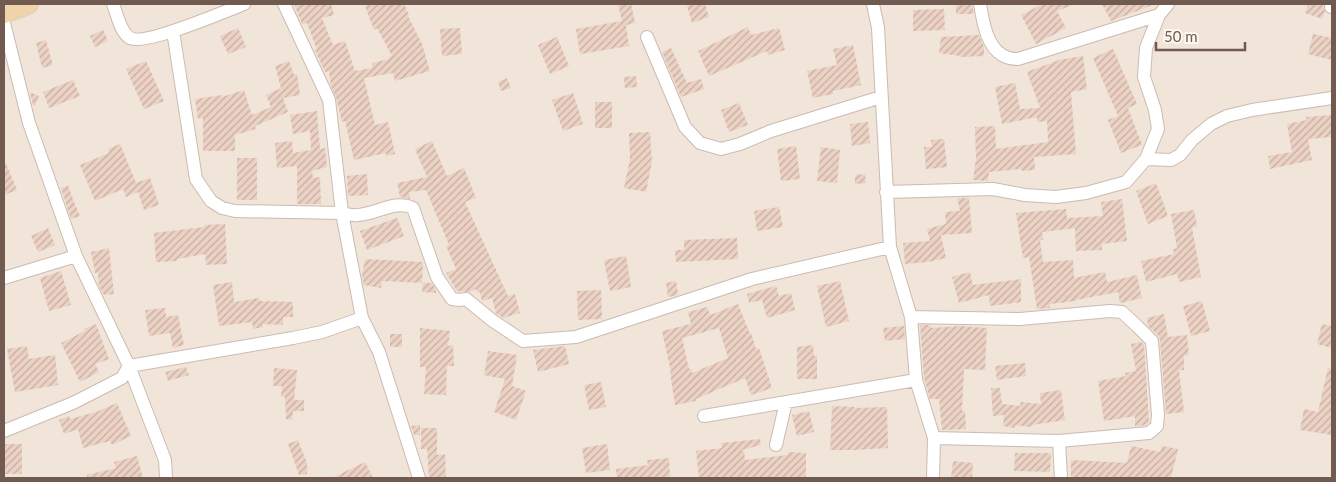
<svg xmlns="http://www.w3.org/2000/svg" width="1336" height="482" viewBox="0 0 1336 482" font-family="Lato,sans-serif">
  <defs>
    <pattern id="building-hatch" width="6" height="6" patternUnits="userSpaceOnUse" patternTransform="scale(1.25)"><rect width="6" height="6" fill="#ecd2c4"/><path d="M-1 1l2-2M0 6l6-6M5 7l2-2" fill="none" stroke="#c4ada2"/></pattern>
  </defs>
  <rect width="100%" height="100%" fill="#faf3e9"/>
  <path fill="#f1e4d9" d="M4,4H1332V478H4Z"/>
  <path fill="url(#building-hatch)" fill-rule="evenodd" d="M294,4H331L334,15L322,18L333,45L345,41L355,71L372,68V63L389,59L388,57L392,56L377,28L374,30L365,6L372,4H404L409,15L408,16L422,44L430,71L395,81L393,73L364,78L375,125L388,122L395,154L386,156V153L354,160L345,121L342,122L336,97L331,86L329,71L325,72L315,50H317L307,23L302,24Z
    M618,4H631L635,23L626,25L629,46L580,54L576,29L622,21Z
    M694,4H705L709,17L692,23L687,6Z
    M956,4H972L974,14H956Z
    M1043,4H1075L1057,11L1066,28L1036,44L1021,15Z
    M1102,4H1155L1111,21Z
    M1308,4H1323L1325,12L1322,19L1305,13Z
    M944,9L945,30L913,31V10Z
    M748,27L751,35L779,28L785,50L768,55L767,51L709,76L698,51Z
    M238,28L246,47L228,54L220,36Z
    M460,28L462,54L442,56L440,29Z
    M103,30L108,41L95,47L90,36Z
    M1313,34L1332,38V60L1308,54Z
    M979,35L984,47V56L960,57V56L939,53L941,37Z
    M557,37L569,66L550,74L538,45Z
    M46,40L53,65L42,68L36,43Z
    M853,45L861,85L833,91V94L813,98L807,71L837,65L833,49Z
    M671,48L687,83L701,79L704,89L681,97L662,52Z
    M1113,49L1137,104L1128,108L1142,145L1121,153L1108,120L1118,116L1093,58Z
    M1083,56L1087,89L1071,92L1076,154L1034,157L1035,170L1022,171V169L989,172L988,181L973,180L976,159L975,127L995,126L996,149L1048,142L1047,121L1037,122V117L1002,124L995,87L1015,83L1020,109L1040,108L1027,72L1059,60Z
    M146,61L164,101L144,109L126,69Z
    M289,61L294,75L297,74L300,95L283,98L288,112L255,126L256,129L235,135V151H203V118L198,119L195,99L222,95V97L244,90L252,115L271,107L266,95L281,88L275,66Z
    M636,76L637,87L625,88L624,77Z
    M507,78L511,88L501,91L498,82Z
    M73,80L80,96L49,108L43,92Z
    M30,92L39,96L35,106L33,105Z
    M573,93L583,124L563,131L552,100Z
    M595,102H612V128H595Z
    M739,103L748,125L729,132L721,110Z
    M317,111L320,149L325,148L327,167L312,171L313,178L320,177L321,204H297V166L277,168L275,143L292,141L293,153L311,150L310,131L293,134L290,115Z
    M1332,115V137L1308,139L1312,160L1270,169L1268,156L1292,152L1287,124L1307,120L1306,117Z
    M868,122L870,143L852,146L850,124Z
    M650,132L652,161L646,192L624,188L630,159L629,133Z
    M944,139L947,167L926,169L924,147H932L931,140Z
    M432,141L447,176L464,168L476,198L465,202L508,296L515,294L520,313L503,318L496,313L492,298L482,301L480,292L478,293L476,289L470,292L457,291L446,273L456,269L446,246L449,245L426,190L409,192L410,199L400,197L397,183L427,177L415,149Z
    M120,144L136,183L150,178L159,205L144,210L138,192L126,197L123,189L95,201L80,165L109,153L108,149Z
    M796,146L800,179L781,181L777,149Z
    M821,147L840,150L837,183L817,181Z
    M237,158H257V200H237Z
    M4,159L17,190L4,195Z
    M367,174L368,195L348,196L347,176Z
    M865,174L866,183L855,184V175Z
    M1156,183L1168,216L1148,224L1136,191Z
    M68,185L74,202L80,216L71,219L61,188Z
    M957,198H969L972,233L941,235L946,258L928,262L905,264L903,243L930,241L927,229L946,224L945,212L960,211Z
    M1122,199L1127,241L1102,244V250L1076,251L1075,228L1042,232L1043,240H1040L1043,262L1073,260L1074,278L1105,272L1107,282L1137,275L1142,298L1120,303L1118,292L1076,300V301L1050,304V308L1037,309L1029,257L1023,258L1016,213L1066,209L1067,218L1103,216L1101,202Z
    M779,207L783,227L757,231L754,211Z
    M1194,210L1197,226L1192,228L1201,277L1179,282L1177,274L1146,282L1141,261L1174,254L1173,249L1177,248L1171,214Z
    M397,218L404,236L367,250L360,231Z
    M225,224L227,264L206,265L205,254L177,259V261L156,262L154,233L204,227V225Z
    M48,228L55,245L38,252L31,236Z
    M737,238L738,259L676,262L675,250H684V240Z
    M109,248L114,294L104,295L99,286L98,273H95L91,252Z
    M626,256L631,287L610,291L604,260Z
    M365,259L423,262L422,283L382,281L381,288L364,285L362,275Z
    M61,271L71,305L49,311L40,278Z
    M970,272L973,285L1021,279V302L990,306L989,295L959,303L952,277Z
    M676,281L678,295L668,297L666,283Z
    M840,281L849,321L826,327L817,286Z
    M232,282L234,302L259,298L260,301L293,302V317H283V325L263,324V327L253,329L252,322L219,326L213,285Z
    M423,283H432L436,290V293L422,292Z
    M776,286L779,296L791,293L795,310L767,318L762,300L749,303L747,294Z
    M601,290L602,319L578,320L577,291Z
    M1202,301L1210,331L1191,336L1183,306Z
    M738,304L750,334L751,333L756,349L759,348L772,388L751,395L745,378L696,399V401L675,405L670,372H671L662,331L691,324L688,312L707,307L710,315ZM719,328L728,358L692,373L691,369H689L682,338Z
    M165,308L166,317L178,315L184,345L173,348L170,333L149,336L145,310Z
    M1164,314L1168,337L1187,335L1189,355L1184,356V370H1179L1184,412L1166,414L1160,340L1158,335L1148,326L1147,318Z
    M96,324L109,359L95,364L99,372L80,382L61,343L85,331L84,329Z
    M1322,324L1332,326V348L1317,344Z
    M920,325H930L931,328L961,326L987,328L985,370L964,369L962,411H965L966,429L942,430L939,399H930L924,378Z
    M904,326L905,339L885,341L883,328Z
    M420,328L450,331L448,346L453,345L454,366H447L446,395L424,394L426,367H420Z
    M390,334H402V347H390Z
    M1141,342L1144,345L1149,422L1146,425L1135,426V416L1104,421L1098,381L1126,376L1125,373L1136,371L1131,344Z
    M813,345L814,356H817V379H797V347Z
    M27,346L29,359L55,355L58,385L15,392L7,349Z
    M565,346L569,364L538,372L533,350Z
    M488,351L517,355L512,386L526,391L516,420L494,412L505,379L484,375Z
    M1025,363L1026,376L997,380L995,366Z
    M186,367L189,375L168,381L165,372Z
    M274,368L297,370L294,400H304V411H293L292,420L286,419L285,397H281L282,386H273Z
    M1328,368L1332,369V435L1300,430L1304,409L1318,412Z
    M601,382L606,407L589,410L584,385Z
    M991,388H1000L1002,404L1020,406L1021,402L1041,404L1040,393L1061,390L1065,420L1032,425L1031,427L1015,425V428L1003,426L1004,415L993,416Z
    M117,403L131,436L112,445L110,441L83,448L78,429L64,434L59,420L69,416L70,419L96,412Z
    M832,406L855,407V408L887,407L888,448L854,450H830Z
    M809,411L814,432L797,436L792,415Z
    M420,425V435H414L411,426Z
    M421,428H437V455L445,454L446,478H429L427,449H421Z
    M760,439L761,445L742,450V451H744L745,460L788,455V452L806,453V477L699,478L696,451L722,448L721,443Z
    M298,440L307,463V474L299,475L288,444Z
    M4,444H22V474H4Z
    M607,444L610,470L586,473L582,448Z
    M1131,446L1160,452L1162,446L1178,449L1171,478H1071V460L1127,463Z
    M1015,453H1051L1050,472L1014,471Z
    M137,456L143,478H87V475L116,468L114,462Z
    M669,458L670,478H617L616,469L648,465L647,460Z
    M953,461L973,463L972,478H951Z
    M365,462L373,478H332Z"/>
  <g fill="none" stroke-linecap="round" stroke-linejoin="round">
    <defs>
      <path id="street" d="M113,4C117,14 120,32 130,38C144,46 226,11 244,4
        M284,4L329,100L342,213L362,318L379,352L419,478
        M873,4L878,28L890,247L911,317L916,380L934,438L933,478
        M980,4C983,21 986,45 1002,55C1007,58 1013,59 1018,59L1159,15
        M1331,7H1332
        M4,23L29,123L76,256L129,366L165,460L166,478
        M173,31L196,179L211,201L222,208L235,211L342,213C347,214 353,216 358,215C377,214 395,199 413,208L437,277L452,299L459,300L466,299L493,321L523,341L576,337L752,279L890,247
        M647,37L685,127L700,143L721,149L740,144L771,131L881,97
        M1146,159L1171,160L1180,155L1192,140L1211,124L1227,116L1252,110L1332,98
        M886,192L993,189L1025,195L1056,197L1086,193L1126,182L1146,159L1158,129L1155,110L1144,77L1146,48L1159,15L1168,4
        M4,278L76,256
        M911,317L1020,319L1110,311L1122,312L1137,326L1152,341L1158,415L1157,426L1149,433L1059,441L934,438
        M704,416L916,380
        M4,431L73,403L122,378L129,366L293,338L322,332L362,318
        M1059,441L1061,478
        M776,445L786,402"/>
      <path id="primary" d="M4,13L28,4"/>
    </defs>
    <use href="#street" stroke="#cbbbb0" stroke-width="14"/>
    <use href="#primary" stroke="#d7d1ce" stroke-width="22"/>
    <use href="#street" stroke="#fff" stroke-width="12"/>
    <use href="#primary" stroke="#f0d3aa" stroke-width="20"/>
  </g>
  <rect width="1336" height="482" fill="none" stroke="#715a50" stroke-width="10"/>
  <path d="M1156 42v8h89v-8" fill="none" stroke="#715a50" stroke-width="2.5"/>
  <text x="1164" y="42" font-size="15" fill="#715a50" stroke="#fdf7ef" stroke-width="4" paint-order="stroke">50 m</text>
</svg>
